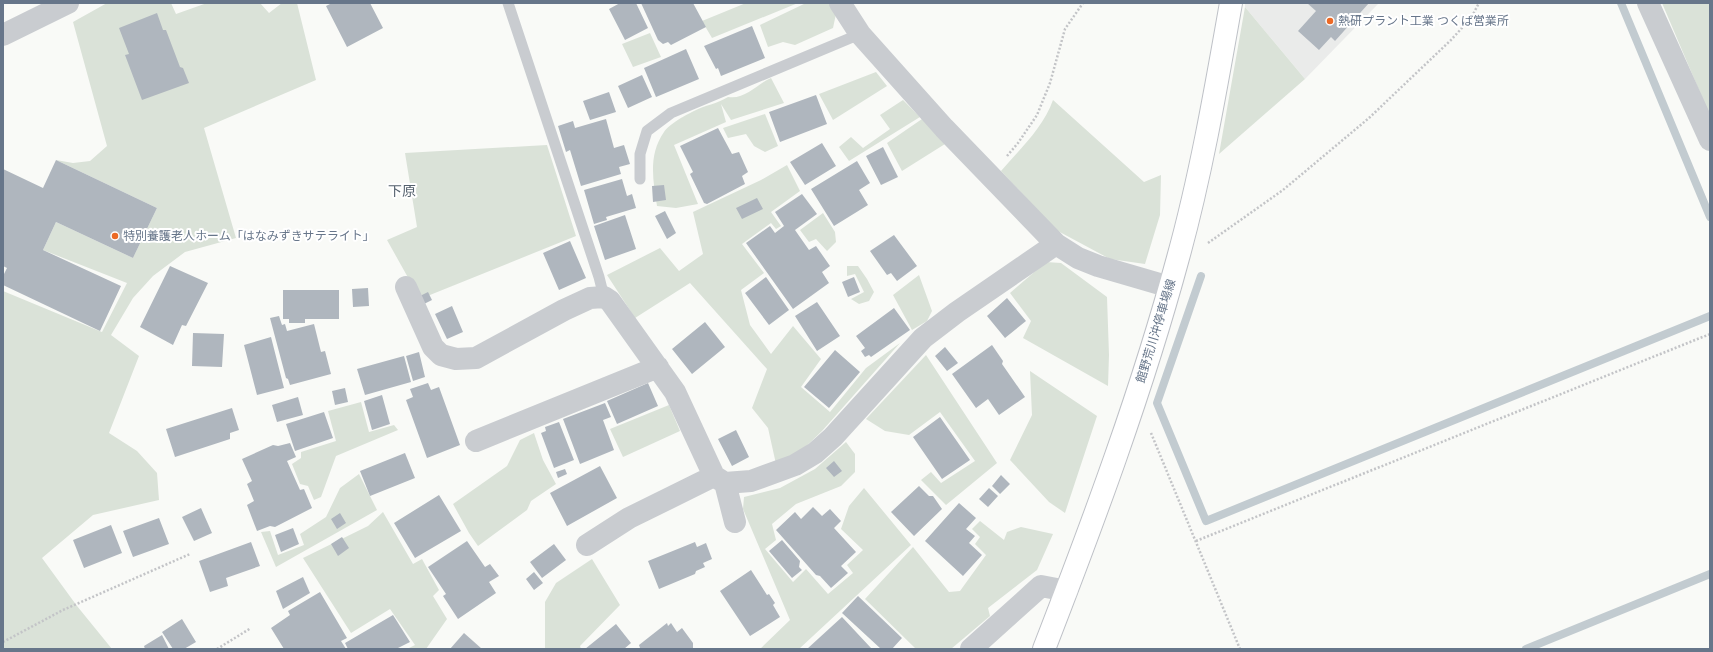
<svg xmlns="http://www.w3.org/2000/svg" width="1713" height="652" viewBox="0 0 1713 652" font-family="'Nunito Sans','Noto Sans JP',sans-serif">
  <rect width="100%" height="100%" fill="#f9faf7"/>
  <path fill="#eaebea" d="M1245,3H1379L1305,79L1245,7Z"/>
  <path fill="#dae2d8" d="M107,3H171L176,14L207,3H260L269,13L282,3H297L316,80L204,128L236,238L185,252L153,276L133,298L111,335L139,356L109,433L137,451L157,473L159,500L93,515L42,558L77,606L112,649H3V291L102,332L127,283L43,250L56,222L133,258L157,208L56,160L73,163L90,161L107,146L73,22Z
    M746,3H798L712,38L702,21Z
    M806,3H829L836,14L833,28L795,45L783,42L768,47L760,25Z
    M1662,3H1710V116Z
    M1245,7L1305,79L1219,154Z
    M650,33L661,57L633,67L622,44Z
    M876,72L887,86L833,120L819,94Z
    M771,78L784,103L731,120L721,104L726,122L674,145L698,204L676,208L657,206C653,180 648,155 664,132C669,124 686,115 694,111C705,105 717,104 728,97C745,100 757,84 771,78Z
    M903,100L920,117L849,161L839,147L851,137L863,148L890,129L880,115Z
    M1053,100L1144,182L1161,175L1160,215L1145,264L1110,259L1056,230L1001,171C1020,149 1043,128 1053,100Z
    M765,114L778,146L765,152L754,146L746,134L728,138L723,128Z
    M922,119L945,144L902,171L887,143Z
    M547,145L576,236L420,299L387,240L417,227L405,153Z
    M787,165L800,191L771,212L781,226L776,229L771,223L742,244L764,273L741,290L750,325L771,354L793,326L821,359L801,387L830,412L866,368L900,343L822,431L794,458L776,464L768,428L752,408L767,369L690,283L635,318L607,275L660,248L679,271L703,254L693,212L761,180Z
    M823,213L835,232L836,242L827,251L816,239L809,242L800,230Z
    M1046,262L1061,263L1107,297L1109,355L1108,386L1023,338L1031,321L1010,293Z
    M847,266H858L867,279L874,292L869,301L859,304L851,299L864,292L855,274L847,276Z
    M919,275L932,311L927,321L912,330L893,295Z
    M926,355L997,463L946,505L921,480L931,472L941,483L975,461L940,412L909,435L885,431L866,419Z
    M1030,371L1097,416L1065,513L1049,502L1010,460L1032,415Z
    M361,402L369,432L394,425L398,430L336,456L321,497L314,500L308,486L300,484L292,464L301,458V452L336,441L328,411Z
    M669,405L680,431L623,457L610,429Z
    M534,433L543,460L556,484L531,501L527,510L478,546L469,533L453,504L507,466L520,440Z
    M846,442L855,454V472L841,486L796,504L772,524L776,540L765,549L793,582L806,569L828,594L853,573L847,565L863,550L841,529L849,506L864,488L911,545L799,649H760L790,620L743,509L744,497L780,488L815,469Z
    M359,474L377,510L276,567L261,532L270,531L278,555L304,545L300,534L326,517L340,488Z
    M383,512L413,564L422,559L439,590L433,596L447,619L426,649H407L415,645L390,609L351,633L303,558L368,526Z
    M980,521L1004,540L1007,532L1021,527L1053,534L1037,570L988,608L990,616L951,649H916L865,599L913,547L949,592L960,591L986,555L975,544L980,537L972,529Z
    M592,559L620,605L580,646L581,649H545V602L556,583Z"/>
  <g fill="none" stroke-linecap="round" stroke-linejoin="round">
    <path stroke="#c2cbd0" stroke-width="8" d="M1621,3L1710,217
      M1201,276L1157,403L1206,521L1710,316
      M1526,649L1710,574"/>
  </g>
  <path fill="#afb6be" d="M332,3H370L383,28L347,47L326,6Z
    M620,3H636L648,28L625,40L609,9Z
    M641,3H693L706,27L671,45L668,42L663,44L658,40Z
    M1307,3H1369L1335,41L1331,37L1319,50L1298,31L1316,11Z
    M157,13L163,30H166L180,67L183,68L189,83L142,100L125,55L129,54L119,28Z
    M752,26L765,58L721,76L718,68L716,69L704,46Z
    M686,49L699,79L656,97L644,68Z
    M642,75L652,97L628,108L618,86Z
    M609,92L616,112L590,120L583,101Z
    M816,95L827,124L780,142L769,112Z
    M606,119L614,148L624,145L630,164L619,167L621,174L581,186L570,150L566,152L558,126L573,121L575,128Z
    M718,128L732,154L739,152L748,172L742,176L745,184L707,204L704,203L690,174L693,172L680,146Z
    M822,143L836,166L805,185L790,162Z
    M883,147L898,177L881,185L866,156Z
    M56,160L157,208L133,258L56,222L43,250L121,286L100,331L3,285V276L7,268L3,266V169L43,188Z
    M857,161L870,183L859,190L868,205L834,226L811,189Z
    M622,179L627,196L632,194L636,208L606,217L607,220L594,224L584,190Z
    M664,185L666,200L653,202L652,186Z
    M802,194L817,214L795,230L809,250L816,246L830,266L822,272L829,283L793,309L746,243L770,226L775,233L784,226L775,212Z
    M757,198L763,209L742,219L736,208Z
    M665,211L676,233L667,239L655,216Z
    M625,215L636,249L605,260L594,226Z
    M894,235L917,266L897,281L891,273L887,275L870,251Z
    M570,241L586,278L559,290L543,253Z
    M170,266L208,283L186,326L182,325L173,345L140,327Z
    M766,277L789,310L769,325L745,293Z
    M854,277L860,292L848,297L842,282Z
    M368,288L369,306L353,307L352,289Z
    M283,290H339V319H305V323H289V319H283Z
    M428,292L432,300L424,304L420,296Z
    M1007,298L1026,321L1005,338L987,316Z
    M817,302L840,336L817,351L795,316Z
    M452,306L463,332L447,339L435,314Z
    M894,308L910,330L871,357L869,355L865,357L861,351L865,348L856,336Z
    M279,316L282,325L285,324L287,331L314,324L321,352L325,351L331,374L290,385L288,379L286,378L270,318Z
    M705,322L725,347L692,374L672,349Z
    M193,333L224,334L222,367L192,366Z
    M271,337L284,388L257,395L244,345Z
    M992,345L1003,361L1002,364L1025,397L999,415L988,399L976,408L952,374Z
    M945,347L958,363L947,371L935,356Z
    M835,350L860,372L829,408L804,387Z
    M419,352L425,377L413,381L406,356Z
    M404,356L411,382L365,395L357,369Z
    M428,383L431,390L439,387L460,445L427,458L406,400L413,397L410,389Z
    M648,383L658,406L617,424L607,401Z
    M345,388L348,402L335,405L332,391Z
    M382,395L390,424L372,430L364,401Z
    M298,397L303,415L277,422L272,405Z
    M605,403L611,417L603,420L614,450L580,464L563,419Z
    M232,408L239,430L230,433V439L175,457L166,429Z
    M324,412L333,438L295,451L286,424Z
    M940,417L970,460L942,479L913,437Z
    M559,422L574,460L554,468L541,433L546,431L545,427Z
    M736,430L749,457L732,466L718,439Z
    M290,443L296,457L287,461L300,490L304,489L312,508L275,527L270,526L257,531L247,505L254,501L247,484L252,481L242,459L273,445L278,446Z
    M405,453L415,478L370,496L360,471Z
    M834,461L842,471L834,477L826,468Z
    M600,466L617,498L567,526L550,493Z
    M565,469L567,474L558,478L556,472Z
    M1001,475L1010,484L1000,494L992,486Z
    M919,486L929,496H933L942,509L914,536L891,512Z
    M989,488L998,496L988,507L979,499Z
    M439,495L461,531L415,558L394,523Z
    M959,503L976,518L966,529L975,536L969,543L982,555L963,576L925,541Z
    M813,507L822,516L830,509L841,521L834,528L856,552L841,566L848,573L831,588L820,576L816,575L776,530L795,512L801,519Z
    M201,508L212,533L194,541L182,517Z
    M340,513L346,523L337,529L331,519Z
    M159,518L169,544L133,557L123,531Z
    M111,525L122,553L84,568L73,540Z
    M293,528L299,544L281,552L275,535Z
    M342,537L349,548L338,556L331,544Z
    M782,540L800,561L799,567L802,570L792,578L769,551Z
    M467,541L485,567L490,564L499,576L489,582L496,593L458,619L443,596L446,594L428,567Z
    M251,542L260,566L226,578L228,586L210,592L199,561Z
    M695,542L697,547L706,543L712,559L703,563L705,567L696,571L695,574L659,589L648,561Z
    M554,544L566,560L542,578L530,562Z
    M751,570L767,595L769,594L775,603L773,605L780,617L750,636L720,591Z
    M534,572L543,583L534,590L526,579Z
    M303,577L310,593L283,609L276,591Z
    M320,592L347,638L341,641L346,649H284L271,628L290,615L288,611Z
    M858,596L902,638L892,649H881L842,613Z
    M393,615L410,642L396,649H348L345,643Z
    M842,617L871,648L870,649H807Z
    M182,619L196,642L184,649H173L162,632Z
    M667,623L668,626L671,623L677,632L682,628L693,643V649H638L640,648L639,645Z
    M616,624L631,643L624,649H585Z
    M464,633L482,649H450Z
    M162,635L169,649H145L144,646Z"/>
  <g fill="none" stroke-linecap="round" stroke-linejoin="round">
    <defs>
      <path id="secondary" d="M1044,649C1094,520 1142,391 1178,258C1201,175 1216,88 1231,3"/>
    </defs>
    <use href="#secondary" stroke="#bec1c7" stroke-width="24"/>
    <path stroke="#c3c4c7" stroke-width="2.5" stroke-dasharray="2 2" stroke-linecap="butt" d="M1007,156L1018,143L1037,115L1050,83L1065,29L1083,3
      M1208,243L1283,190L1369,118L1451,40L1471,18L1479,3
      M1151,433L1240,649
      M1196,541L1710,334
      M3,642L63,610L190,554
      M217,649L251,628"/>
    <path stroke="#c9ccd0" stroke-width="11" d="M508,3L599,277L604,297
      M640,179V154L647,131L671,113L860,34"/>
    <path stroke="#c9ccd0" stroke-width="22" d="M840,3L860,34L944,128L1056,244L1078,258L1098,266L1170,287
      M1648,3L1710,140
      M3,35L68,3
      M406,287L433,347L441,355L456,359L476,358L564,310L590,298L604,297L610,301L675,392L714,476L725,483L751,481L795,465L815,453L833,437L923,338L957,312L1056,244
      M476,441L658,367
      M725,483L735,522
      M587,545L629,518L714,476
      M971,649L1041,586L1067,591"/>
    <use href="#secondary" stroke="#fff" stroke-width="22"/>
  </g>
  <g fill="#ec6925" stroke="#fff" stroke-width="1.5">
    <circle cx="1330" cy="21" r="4"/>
    <circle cx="115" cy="236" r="4"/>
  </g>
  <g text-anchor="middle" stroke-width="4" stroke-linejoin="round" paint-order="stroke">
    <g font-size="12" fill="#67768a" stroke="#fff" text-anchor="start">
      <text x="1338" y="25">熱研プラント工業 つくば営業所</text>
      <text x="123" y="240">特別養護老人ホーム「はなみずきサテライト」</text>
    </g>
    <g font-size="12" fill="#67768a" stroke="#fff">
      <text transform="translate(1156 331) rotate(-73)" y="4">館野荒川沖停車場線</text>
    </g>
    <g font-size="14" fill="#55616e" stroke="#fff">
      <text x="402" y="196">下原</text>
    </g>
  </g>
  <rect width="1713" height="652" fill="none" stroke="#67768a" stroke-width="8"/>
</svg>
